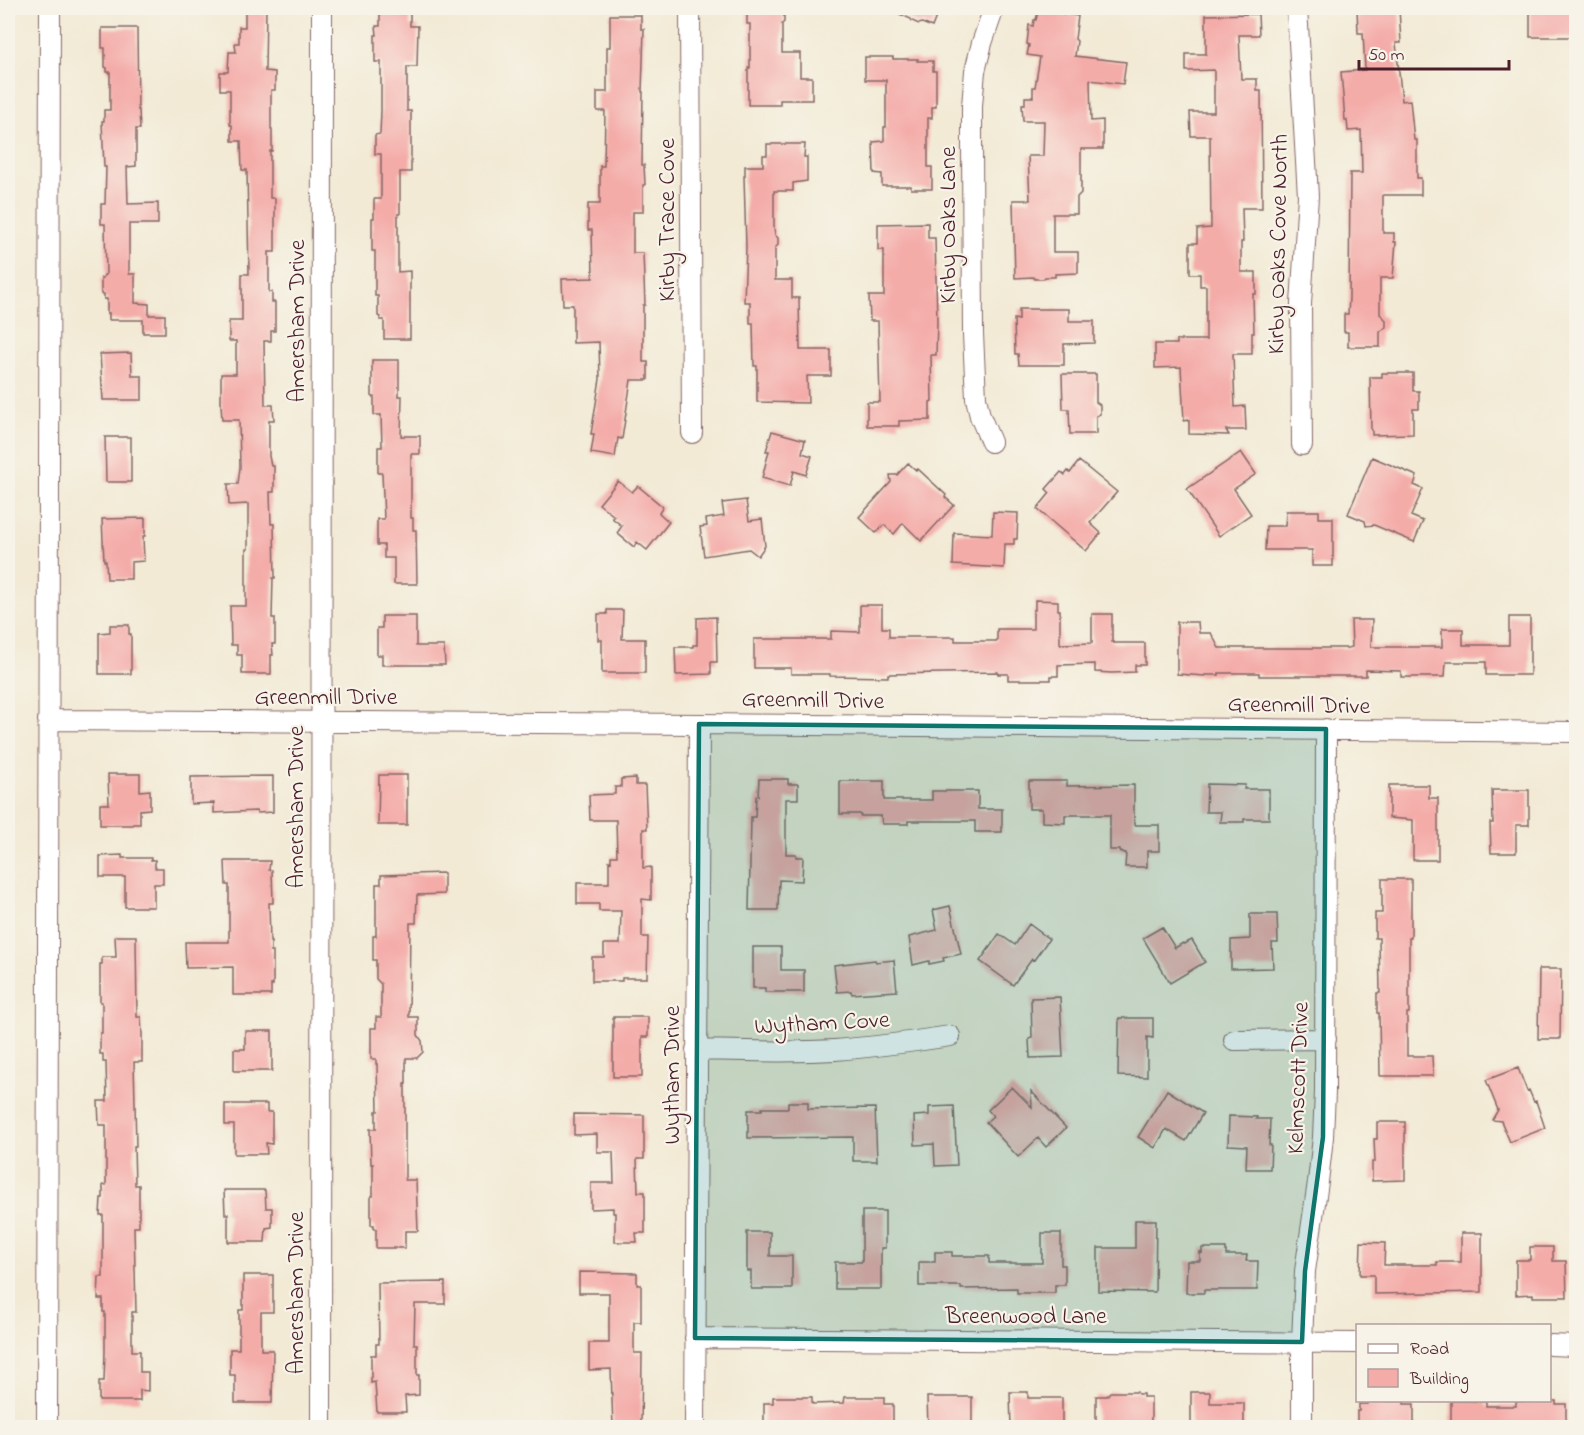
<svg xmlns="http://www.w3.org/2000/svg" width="1584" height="1435" viewBox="0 0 1584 1435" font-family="'Indie Flower',sans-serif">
  <rect width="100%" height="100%" fill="#f7f3e8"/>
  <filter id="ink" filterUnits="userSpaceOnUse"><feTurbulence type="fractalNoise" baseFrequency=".0167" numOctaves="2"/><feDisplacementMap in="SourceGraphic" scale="12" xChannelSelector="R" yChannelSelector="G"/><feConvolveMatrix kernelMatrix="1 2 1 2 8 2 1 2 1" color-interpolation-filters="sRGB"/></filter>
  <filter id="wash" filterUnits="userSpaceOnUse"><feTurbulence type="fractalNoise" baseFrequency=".008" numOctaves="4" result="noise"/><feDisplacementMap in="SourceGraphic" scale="24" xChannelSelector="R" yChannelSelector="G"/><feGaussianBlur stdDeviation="1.35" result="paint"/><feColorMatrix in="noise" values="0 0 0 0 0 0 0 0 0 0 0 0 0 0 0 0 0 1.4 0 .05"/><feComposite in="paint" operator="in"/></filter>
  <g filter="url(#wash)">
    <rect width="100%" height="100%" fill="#f2ead5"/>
    <g id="blocks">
      <path fill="#f4aca9" d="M245,8H266L265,71L275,72V90H271V129H272V151H270V198H275V252H269V292H272V302H275V331H271V341H264L265,405H273L274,420H269V456L271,466H274V492H270L271,524H274L275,578H273L272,618H275V644H272L273,655H271V674H242V655H237V645H231L230,606H246V549H248V504L229,505L228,484H238L240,467L239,420H222L221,404V374H236V341H229V321H242V274H249L247,170H242L241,141H232V125H230V90H220V72H228L229,52H236L235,43H239V27H245Z
        M380,8H410V26H418L417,67H407V111H411V172H400V214H398V272L410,271V339H384V320H380V317L378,316V296H375V251H372V218H374V199H381V154H375V135L380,134L381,111V62H375V35H377L376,26H380Z
        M747,8H777L784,14V22L782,24V53H800V77H812V100H780V105H748V68H750V24H747Z
        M886,8H958L936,17L932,27L922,23L919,24L912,21L911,19Z
        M1039,8L1060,9V13L1078,16L1075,39L1077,41L1075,56L1126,62L1123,84L1090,80L1091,121L1103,120V149H1081V193L1077,197V214H1053V252H1078V273L1055,274V277H1045L1043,279H1035L1033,277L1015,278L1013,200H1030L1028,156H1043L1044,121H1023L1022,104H1025V97H1033V87H1035L1040,57L1027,55L1029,45L1027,44L1029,25L1033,26L1034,20H1036Z
        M1357,8H1399L1401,43H1396L1402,101L1410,100L1414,140H1417V178H1421V195H1383V233H1394V242H1396L1393,278H1380V314L1386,320V327L1380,332V347H1348V332H1344V314H1348L1349,298L1350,173H1362L1361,130L1348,131L1347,120H1345L1341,72L1365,70L1363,33H1358Z
        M1530,8H1576V37H1530Z
        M1258,14L1259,35H1239L1241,79H1257V91H1261L1262,208H1242L1243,242H1241V272H1256V294H1253L1254,333H1252V354H1233L1235,407L1245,406L1246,430H1226L1229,435L1189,434V420L1184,421L1181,367L1155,368V344H1177V340H1206V286H1200V274H1190V243H1197V229L1211,228L1210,136H1191L1190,112H1214V70L1186,71V54H1206V15Z
        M610,15H641V29H644L642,92H643L642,165H644L645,185H643V212H633V253H643L645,305H643V362H648V380H631L622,439L618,438L615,457L591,453L594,434H591L600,379L599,342L573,343V305H563L562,279L593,278L592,230H588V204H600V166H604L605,111H597V92H607V47H610Z
        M102,28H137L138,110H139L140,129H136V166L127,167L128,204L158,203V224H129V274H135V303L149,304V315H165V333H143V320H109V313L107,314V299H104V294H101V278H103L104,275H106L105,224H101V204H105L106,167H104L102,121H104V110H110V72H107V68L105,67V48H102Z
        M865,57H893V59H918L917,61H933V71H936V107H932V118H928V167H932V189H911V186H882V174L874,173L873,142L884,141V127H886V80H865Z
        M767,144H805L804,157H807V181L793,183V191H774V227L775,235L778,238V245L775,248V280H792V298H799L800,350H831V376H807L808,403L757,402V366H754L753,323H750V302H744L746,247L744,176H745V166H763V155H767Z
        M928,223V238H935L937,321L936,355H931L932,401L930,402V420L899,421V426H867V402H880L878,321H870L869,296H884V250H878V224Z
        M1019,309H1069V321H1094V343L1064,344V365H1019L1018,354H1015L1014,319L1019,320Z
        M131,353L132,376H142V400H103L100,354Z
        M372,360H399V396H402L401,436H420V454H411V518H413V530H416L417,584H394V558H384V545H377V519H384L382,473H378V447H382L381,415H374V397H372Z
        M1382,373H1413V391H1419V409H1413V434L1372,435V430H1371L1370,377H1382Z
        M1062,374H1096V402L1100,405V414L1096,416V434H1070L1069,409H1063Z
        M772,431L805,440L802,453L812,456L806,475L794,471L790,486L762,478L769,451H766Z
        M105,437H131V482H106Z
        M1241,452L1256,474L1234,489L1251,514L1219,536L1187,489Z
        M1372,457L1417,476L1414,485L1423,489L1411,516L1423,521L1414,542L1374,525L1366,526L1365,521L1348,514Z
        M1079,461L1117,492L1090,523L1101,533L1086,551L1037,509L1050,493L1046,489L1061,472L1065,475L1068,471L1070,473Z
        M908,463L917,471L918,469L946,495L945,497L946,498L954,505L921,541L903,523L894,534L884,525L876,533L859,517L891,482L890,475H897Z
        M618,481L632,492L638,486L663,507L659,513L669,522L647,550L637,542L634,547L617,533L622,526L612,518L614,516L599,504Z
        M746,500L749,521L762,519L765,546L758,556L749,549L704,556L700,527L707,526L706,519L724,516L722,503Z
        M1286,511H1319V518H1333V566H1312V550H1265L1266,526H1285Z
        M993,512L1018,513L1017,539H1014V544H1005L1004,568L953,565L954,533L992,535Z
        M145,518V536H143L144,561L131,562V579H107L106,561H104L102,519Z
        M1035,600L1058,601V610H1060V644L1092,643V614H1112V642H1114V643H1145V665H1135V672L1112,673L1095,672V664L1058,665V676H1051V680H1008V674H998V672L888,674V677L830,676V674H791V668H754V639H831V631L860,632V605H882V628H889V637H955V641H997V629H1033V610H1035Z
        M607,610H623L622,639H645V673H602V640H598V614H607Z
        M382,616H416V646H444L445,665H382V655H377V628H382Z
        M716,617L717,662H711V674L676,675L675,647H693V645H697V618Z
        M1509,617H1530V675H1486V662H1446L1445,677H1401V671L1366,670V676H1259V673H1219V675H1205V676L1177,674V622H1198L1199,633H1211L1219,648H1348L1352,647L1351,620H1372L1371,647H1442V629H1463V645H1509Z
        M110,625H129V634H131V674H99V633L110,632Z
        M108,774H140V791L150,790V809L140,810V824H133V825H100V804H109Z
        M379,775H407V825H378Z
        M273,776V812L257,813L256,811L214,813V803L191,804V777Z
        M636,778V785H645L647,829H643V868L651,867V900L642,899V937H648L647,978H622V981H592V957H604V944H620L621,911H599V904H577V883H609V861L611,862V856H617L616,820H590L589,795L615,794V787H621V779Z
        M759,779H788V784H798V799H786V854H796V857H803L802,881L779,880L778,910H749L751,817H755L756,796H758Z
        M840,781H884V800H932V791H978V809H1002V832H975V821H908V824H882L881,816H860V814H840Z
        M1029,781H1067V786L1134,785V825H1159V851H1147V867H1125L1126,853L1120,852V850H1110V815H1065V823L1042,822V809H1029Z
        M1207,784L1245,785L1244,789H1269V819H1244V822H1220L1221,812H1206Z
        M1389,785H1429V798H1438V860H1413V820L1389,818Z
        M1492,790H1529V825H1516V853H1491L1490,823H1493Z
        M122,855V858H151V860H155V868H163V884H154V907H125V877H100V856Z
        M225,861H270L269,870H272L273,903H269L270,942H271V952H273V985H271V995H233V967L186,968L185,942H229V885H226Z
        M444,873V894L417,895L416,923H410L409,1017H418V1035L422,1041L423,1052L417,1058H406V1084H405V1180H416L418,1231H405V1248H376V1229H374V1225H371V1196H373V1164H371L370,1129H376V1111H378L377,1064H376V1059H371V1028H376V1017H381V984L376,979V960H373V936H376V884H381V875Z
        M1382,879H1411V938H1409V1013H1407V1056H1432L1433,1076H1380L1379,1013H1377V993H1380L1379,938H1375V913H1382Z
        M950,906L961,954L943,958L944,961L929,964V961L913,965L909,937L937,930L933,910Z
        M1250,914H1277L1278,943H1272L1273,968L1231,969V940L1250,939Z
        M1029,924L1049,939L1034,960L1032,959L1013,985L980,961L999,934L1015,945Z
        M1162,927L1175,948L1183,943L1184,944L1192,940L1205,962L1170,983L1143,938Z
        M115,936H136L137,1017H141L142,1034V1062H134L136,1146H134L135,1185H139V1227H134L136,1312H132V1351H140V1372H148V1391L140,1390V1401H99V1381H104L105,1351V1312H103V1299H98L99,1277H103V1215H100L101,1198H103V1185H106V1125H99L98,1101H107L106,1062H103V1054H100V1033H102V1002H100V964H102V957H116Z
        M753,947H781V970H804V992H765V988H753Z
        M875,960L876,962L894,960L897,991L852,994L851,991L837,992L834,965Z
        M1539,969H1561L1560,1039H1538Z
        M1060,997L1063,1057L1030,1058L1029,1039L1032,1038L1031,998Z
        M613,1017H648V1037H642V1077H613Z
        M1119,1018H1153V1038L1147,1037V1077L1118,1076Z
        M245,1031H272V1071H234V1049H245Z
        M1518,1068L1527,1091L1529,1090L1534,1102L1536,1101L1545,1128L1510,1142L1501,1121L1492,1120L1498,1110L1486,1080Z
        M1012,1087L1032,1107L1031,1091L1066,1128L1046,1147L1038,1138L1018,1157L986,1122L993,1116L988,1110Z
        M1167,1090L1203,1113L1186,1141L1166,1129L1155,1148L1138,1137Z
        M788,1102H808V1109L875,1108L877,1161H853V1137L748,1138V1110H762V1108H788Z
        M225,1104H267V1112H272V1144L266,1143L267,1154H234V1125H225Z
        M954,1106L957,1165L935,1166L934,1144L915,1145L914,1116L929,1115V1107Z
        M574,1114L644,1115V1159H637L638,1192H645V1233H636L637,1242H615V1213H613V1208L591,1209V1183H614L613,1152H597V1134L574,1135Z
        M1229,1116L1257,1117L1256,1119H1270L1269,1145H1271L1270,1169H1246L1247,1146L1228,1145Z
        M1377,1122H1405V1180L1372,1181V1162H1375L1374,1139H1377Z
        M224,1190H265L266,1208H272V1227L266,1228L265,1242H228V1214H225Z
        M862,1211H885V1248H881V1289H835V1262H862Z
        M1135,1220H1156L1155,1292L1098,1291V1248H1135Z
        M747,1232H770V1256H792V1289H751V1271H747Z
        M1042,1233H1061V1265H1065V1285H1055V1293H1017V1288L961,1289V1286H919V1262H935V1252H952V1256H989V1263H1042Z
        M1461,1233H1482V1292L1374,1294V1275H1360L1361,1242L1385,1243L1384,1265H1437V1262H1461Z
        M1530,1247H1553V1261H1566L1567,1297H1533V1294L1516,1295V1260H1530Z
        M1202,1248H1226V1255H1247L1246,1261H1258L1257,1290H1204V1293H1186L1187,1261H1200V1252L1202,1253Z
        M579,1272L637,1273V1285H641V1322H634V1353H642L641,1428H613L611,1369L589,1370V1343H609V1293H579Z
        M243,1275H273V1312H261V1350H273L272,1403H235V1375H230V1349H239V1310H243Z
        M445,1282V1304H415L414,1344H417V1375H419V1395L405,1396L406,1412H377L375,1382L371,1383V1355H376V1344H379L378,1283Z
        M1010,1392H1028V1398H1062V1428H1011Z
        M1110,1392H1137L1138,1394H1143V1397H1151V1428H1096V1396H1107Z
        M1191,1392H1210V1403H1244V1428H1191Z
        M773,1397H812V1404L844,1403L845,1397H884V1404H893V1425H888V1427H865V1425L844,1426V1424H812L791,1425V1426L782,1428H764V1403H773Z
        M927,1397H972V1428L928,1427Z
        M1368,1401H1404V1404H1414V1428H1357V1411H1359V1404H1368Z
        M1451,1401H1486V1406H1516V1401H1556V1404H1566V1428H1451Z"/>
    </g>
  </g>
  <g filter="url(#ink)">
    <use href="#blocks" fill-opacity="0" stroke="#856666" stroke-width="1.5"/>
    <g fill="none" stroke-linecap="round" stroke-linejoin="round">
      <defs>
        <path id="street" d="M690,8L692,433
          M1297,8L1308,196L1301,304L1302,445
          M991,442L980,416L976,398L973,334L972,141V106L975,71L982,43L994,8
          M48,720L699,724L1576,732
          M1234,1040L1326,1039
          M696,1050C743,1051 789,1053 835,1050C873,1047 911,1042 950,1036
          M695,1338L1358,1343
          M1550,1345L1576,1346
          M47,1428L50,8
          M321,1428L322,8
          M695,1428L699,724
          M1302,1428V1342L1305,1271L1318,1182L1323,1137L1325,1092L1326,729"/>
      </defs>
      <use href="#street" stroke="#856666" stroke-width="22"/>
      <use href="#street" stroke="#fff" stroke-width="20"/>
    </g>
  </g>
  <path fill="#0f766e" fill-opacity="0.2" stroke="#0f766e" stroke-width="4.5" stroke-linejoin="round" d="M699,724L1326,729L1323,1137L1305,1271L1302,1342L695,1338Z"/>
  <g text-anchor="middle" stroke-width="4.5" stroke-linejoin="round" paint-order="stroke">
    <g font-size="24" fill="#4a1f2b" stroke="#f7f3e8">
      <text transform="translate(666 220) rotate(-90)" y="8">Kirby Trace Cove</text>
      <text transform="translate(947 225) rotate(-90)" y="8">Kirby Oaks Lane</text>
      <text transform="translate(1277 244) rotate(-89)" y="8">Kirby Oaks Cove North</text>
      <text transform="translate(296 321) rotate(-90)" y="8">Amersham Drive</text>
      <text x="326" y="704">Greenmill Drive</text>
      <text transform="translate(813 699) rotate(1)" y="8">Greenmill Drive</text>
      <text transform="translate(1299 704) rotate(1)" y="8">Greenmill Drive</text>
      <text transform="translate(295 807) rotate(-90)" y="8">Amersham Drive</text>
      <text transform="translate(822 1022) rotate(-3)" y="8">Wytham Cove</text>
      <text transform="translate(671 1075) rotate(-90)" y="8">Wytham Drive</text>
      <text transform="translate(1297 1078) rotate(-88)" y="8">Kelmscott Drive</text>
      <text transform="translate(295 1293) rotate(-90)" y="8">Amersham Drive</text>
      <text x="1026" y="1323">Breenwood Lane</text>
    </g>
  </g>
  <rect width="1584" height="1435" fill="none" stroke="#f7f3e8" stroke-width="30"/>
  <rect x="1356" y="1324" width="195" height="78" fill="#f7f3e8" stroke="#b29e9c" stroke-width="1.5"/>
  <rect x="1368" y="1344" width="30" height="9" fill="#ffffff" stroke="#b29e9c" stroke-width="1.5"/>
  <text x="1410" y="1354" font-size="18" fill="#4a1f2b">Road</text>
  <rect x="1368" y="1369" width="30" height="18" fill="#f4aca9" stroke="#b29e9c" stroke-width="1.5"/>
  <text x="1410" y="1384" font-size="18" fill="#4a1f2b">Building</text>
  <path d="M1359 60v9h150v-9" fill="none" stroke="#4a1f2b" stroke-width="3"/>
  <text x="1368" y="60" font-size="18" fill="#4a1f2b" stroke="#f7f3e8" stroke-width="4.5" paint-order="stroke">50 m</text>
</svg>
